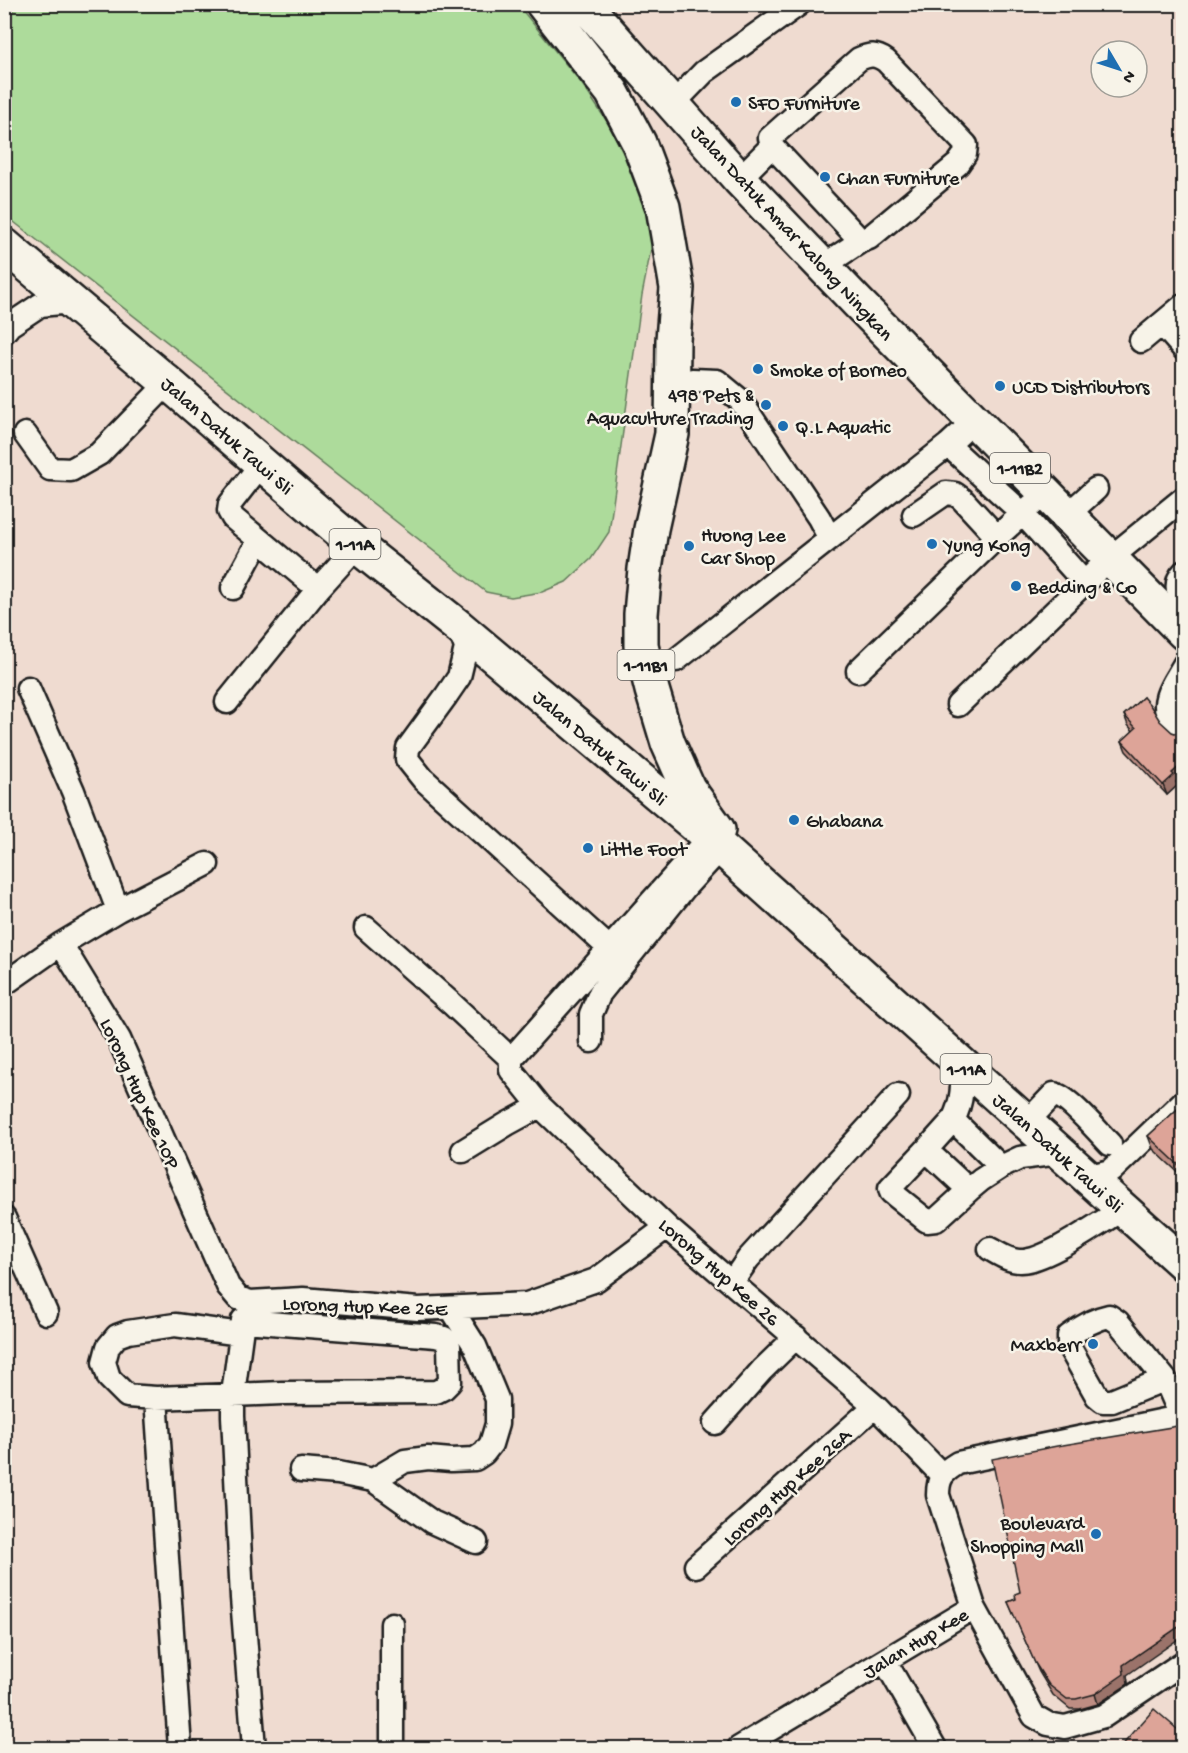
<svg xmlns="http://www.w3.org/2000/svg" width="1188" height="1753" viewBox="0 0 1188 1753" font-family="'Gochi Hand',sans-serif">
  <rect width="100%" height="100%" fill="#efdbd0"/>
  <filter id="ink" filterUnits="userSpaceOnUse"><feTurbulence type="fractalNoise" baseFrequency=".0167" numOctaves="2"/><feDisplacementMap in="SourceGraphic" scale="12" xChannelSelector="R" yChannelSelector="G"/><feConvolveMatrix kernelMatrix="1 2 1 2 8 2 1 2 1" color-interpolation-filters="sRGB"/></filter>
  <g filter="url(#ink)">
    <path fill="#addb9b" stroke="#647c5c" stroke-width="1.5" d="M17,4L518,5L582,84L608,123L640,187L648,213L652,244L642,295L609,532L591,559L566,582L542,592L511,597L486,592L5,215L4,21Z"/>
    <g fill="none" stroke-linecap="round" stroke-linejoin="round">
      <defs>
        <path id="minor" d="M673,104L704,72L799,4
          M739,179L772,146
          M823,266L861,241L772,146L770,138L859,59C870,54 876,54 886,61L966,145L965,154L958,164L869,238L861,241
          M1162,324L1184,349
          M4,332L10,325L40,305L71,302
          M1141,341L1184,305
          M692,380L717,381L740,400L819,518L829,537
          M25,434L50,469L71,470L99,454L168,383
          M948,445L1022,513L1084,582
          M262,463L230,504L229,511L233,518L318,589
          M914,515L946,493L955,494L962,499L997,537L1032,505
          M1066,516L1096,489
          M1184,572C1175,581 1176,592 1184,602
          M233,588L259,540
          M459,627L466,648L459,677L446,696L408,748L407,759L423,779L609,948
          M676,660L948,445L974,421
          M1184,665C1176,680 1158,701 1170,718C1173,723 1179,727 1184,731
          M858,671L997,537
          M28,688L73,791L118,910L61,944
          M227,702L318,589L357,546
          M958,705L1109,559L1184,498
          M118,910L207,864
          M366,928L452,1004L511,1059
          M4,984L61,944L119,1039L228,1286L238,1298L250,1302L303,1299L418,1309L527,1304L596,1280L667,1227
          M591,1041V1014L600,993L686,886L721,848
          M511,1059V1070L540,1106L667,1227L875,1406L942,1475
          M511,1059L709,837
          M961,1063C963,1084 963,1101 953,1120L1001,1167L1020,1158L1060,1153
          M953,1120L926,1150L969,1190L981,1180L1001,1167
          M1026,1123L1050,1098L1054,1094C1069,1097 1099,1133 1110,1144
          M926,1150L890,1188L891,1192L927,1221L936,1220L969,1190
          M463,1151L507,1124L540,1106
          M1084,1174H1098L1111,1171L1184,1101
          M4,1218L46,1313
          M990,1249C999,1254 1009,1261 1020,1261C1045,1262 1099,1223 1123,1209
          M732,1282L748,1259L898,1095
          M243,1320L233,1394V1416L242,1598L254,1748
          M241,1334L175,1325L128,1332L117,1336L108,1347L104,1362L109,1378L127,1396L156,1398L282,1393L436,1392L444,1388L450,1382L449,1345L444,1338L436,1336L243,1321
          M1165,1379L1112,1401H1103L1097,1396L1071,1350L1069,1344V1336C1081,1327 1094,1319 1109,1316L1118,1322L1165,1379L1181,1416
          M156,1398L180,1748
          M1184,1416L958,1463C943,1472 938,1477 938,1495L974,1607L1034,1716L1048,1724L1065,1727L1104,1716L1184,1662
          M715,1423L762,1370L796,1337
          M301,1470L338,1473L373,1480L405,1461L428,1458L451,1460L475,1459L484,1453L491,1444L497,1424V1399L475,1346L451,1308
          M373,1480L432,1522L476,1542
          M696,1566L875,1406
          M885,1661L935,1748
          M392,1748V1624
          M739,1748L974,1607"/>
        <path id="highway" d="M543,4L612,92L639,143L663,207L677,288L673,340L672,434L651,529L645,569L641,614V646L652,690L668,743L688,788L718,830
          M584,4L739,179L858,303L1184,633
          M4,245L168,383L357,546L459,627L709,837L1184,1264"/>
      </defs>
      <use href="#minor" stroke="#1c1c1c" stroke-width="27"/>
      <use href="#highway" stroke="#1c1c1c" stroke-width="38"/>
      <use href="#minor" stroke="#f7f3e8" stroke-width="22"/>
      <use href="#highway" stroke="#f7f3e8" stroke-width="33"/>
    </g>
    <path fill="#be8d83" stroke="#1c1c1c" stroke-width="1.5" d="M1143,697L1178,785L1167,795L1126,751L1122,741L1133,731L1128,725L1124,715Z
      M1184,1103V1178L1153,1149L1148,1136Z
      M1020,1592L1127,1675L1128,1684L1098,1704L1080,1709H1070L1053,1695L1039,1672L1008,1602L1016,1599Z"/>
    <path fill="#9b736a" stroke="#1c1c1c" stroke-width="1.5" d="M1184,762V776L1176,782L1178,785L1167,795L1163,785L1172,773Z
      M1184,1623V1635L1127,1675L1128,1684L1098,1704L1095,1694L1123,1665Z
      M1184,1741V1749H1177Z"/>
    <path fill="#dda498" stroke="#1c1c1c" stroke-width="1.5" d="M1143,697L1150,705L1160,721L1172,732L1178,734L1184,740V762L1172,773L1174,775L1163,785L1122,741L1136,728L1124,715Z
      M1184,1103V1170L1148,1136Z
      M1184,1425V1623L1123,1665L1124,1674L1095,1694L1076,1699H1067L1049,1685L1035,1663L1008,1602L1016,1599L1015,1594L1020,1592L992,1459L1057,1446Z
      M1154,1709L1184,1735V1741L1177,1749H1119Z"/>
  </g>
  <g fill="#1f6fb2" stroke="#f7f3e8" stroke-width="2">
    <circle cx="736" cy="102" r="6"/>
    <circle cx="825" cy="177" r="6"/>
    <circle cx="758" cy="369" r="6"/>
    <circle cx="1000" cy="386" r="6"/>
    <circle cx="766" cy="405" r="6"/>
    <circle cx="783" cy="426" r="6"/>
    <circle cx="932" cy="544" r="6"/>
    <circle cx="689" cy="546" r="6"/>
    <circle cx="1016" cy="586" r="6"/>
    <circle cx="794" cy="820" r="6"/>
    <circle cx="588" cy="848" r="6"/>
    <circle cx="1093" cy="1344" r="6"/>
    <circle cx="1096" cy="1534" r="6"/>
  </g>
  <g text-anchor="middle" stroke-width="5" stroke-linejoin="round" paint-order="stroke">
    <g fill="#f7f3e8" stroke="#5e5c59" stroke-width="1.5">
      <rect x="990" y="453" width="60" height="30" rx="4.5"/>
      <rect x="329.5" y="529" width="51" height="30" rx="4.5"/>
      <rect x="617.5" y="650" width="57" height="30" rx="4.5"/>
      <rect x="940.5" y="1054" width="51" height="30" rx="4.5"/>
    </g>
    <g font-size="18" font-weight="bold" fill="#1c1c1c">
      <text x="1020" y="474">1-11B2</text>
      <text x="355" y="550">1-11A</text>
      <text x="646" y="671">1-11B1</text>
      <text x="966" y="1075">1-11A</text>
    </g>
    <g font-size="20" fill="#1c1c1c" stroke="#f7f3e8" text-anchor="start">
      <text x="748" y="109">SFO Furniture</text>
      <text x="837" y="184">Chan Furniture</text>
      <text x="770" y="376">Smoke of Borneo</text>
      <text x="1012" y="393">UCD Distributors</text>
      <text x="754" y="401" text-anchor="end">498 Pets &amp;<tspan x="754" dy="23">Aquaculture Trading</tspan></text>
      <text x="795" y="433">Q.L Aquatic</text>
      <text x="701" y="541">Huong Lee<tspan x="701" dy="23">Car Shop</tspan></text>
      <text x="944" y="551">Yung Kong</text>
      <text x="1028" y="593">Bedding &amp; Co</text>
      <text x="806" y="827">Ghabana</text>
      <text x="600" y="855">Little Foot</text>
      <text x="1081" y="1351" text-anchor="end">Maxberr</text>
      <text x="1084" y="1529" text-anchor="end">Boulevard<tspan x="1084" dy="23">Shopping Mall</tspan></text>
    </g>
    <g font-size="20" fill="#1c1c1c" stroke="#f7f3e8">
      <text transform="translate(793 232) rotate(47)" y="7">Jalan Datuk Amar Kalong Ningkan</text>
      <text transform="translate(228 435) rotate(41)" y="7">Jalan Datuk Tawi Sli</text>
      <text transform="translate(601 747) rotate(40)" y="7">Jalan Datuk Tawi Sli</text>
      <text transform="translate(141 1093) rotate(65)" y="7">Lorong Hup Kee 10P</text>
      <text transform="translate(1059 1152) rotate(42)" y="7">Jalan Datuk Tawi Sli</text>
      <text transform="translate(720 1271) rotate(41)" y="7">Lorong Hup Kee 26</text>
      <text transform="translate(365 1305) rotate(2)" y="7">Lorong Hup Kee 26E</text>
      <text transform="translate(786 1486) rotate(-42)" y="7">Lorong Hup Kee 26A</text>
      <text transform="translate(915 1642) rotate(-31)" y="7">Jalan Hup Kee</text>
    </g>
  </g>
  <rect width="1188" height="1753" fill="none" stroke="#f7f3e8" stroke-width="24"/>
  <rect x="12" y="12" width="1164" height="1729" fill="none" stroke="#1c1c1c" stroke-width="2" filter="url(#ink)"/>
  <g transform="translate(1119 69) rotate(129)"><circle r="28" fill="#f7f3e8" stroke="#9f9d96" stroke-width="1.5"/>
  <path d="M0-4.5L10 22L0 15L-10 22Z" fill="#1f6fb2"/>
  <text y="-9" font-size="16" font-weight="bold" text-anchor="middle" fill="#1c1c1c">N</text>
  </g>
</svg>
